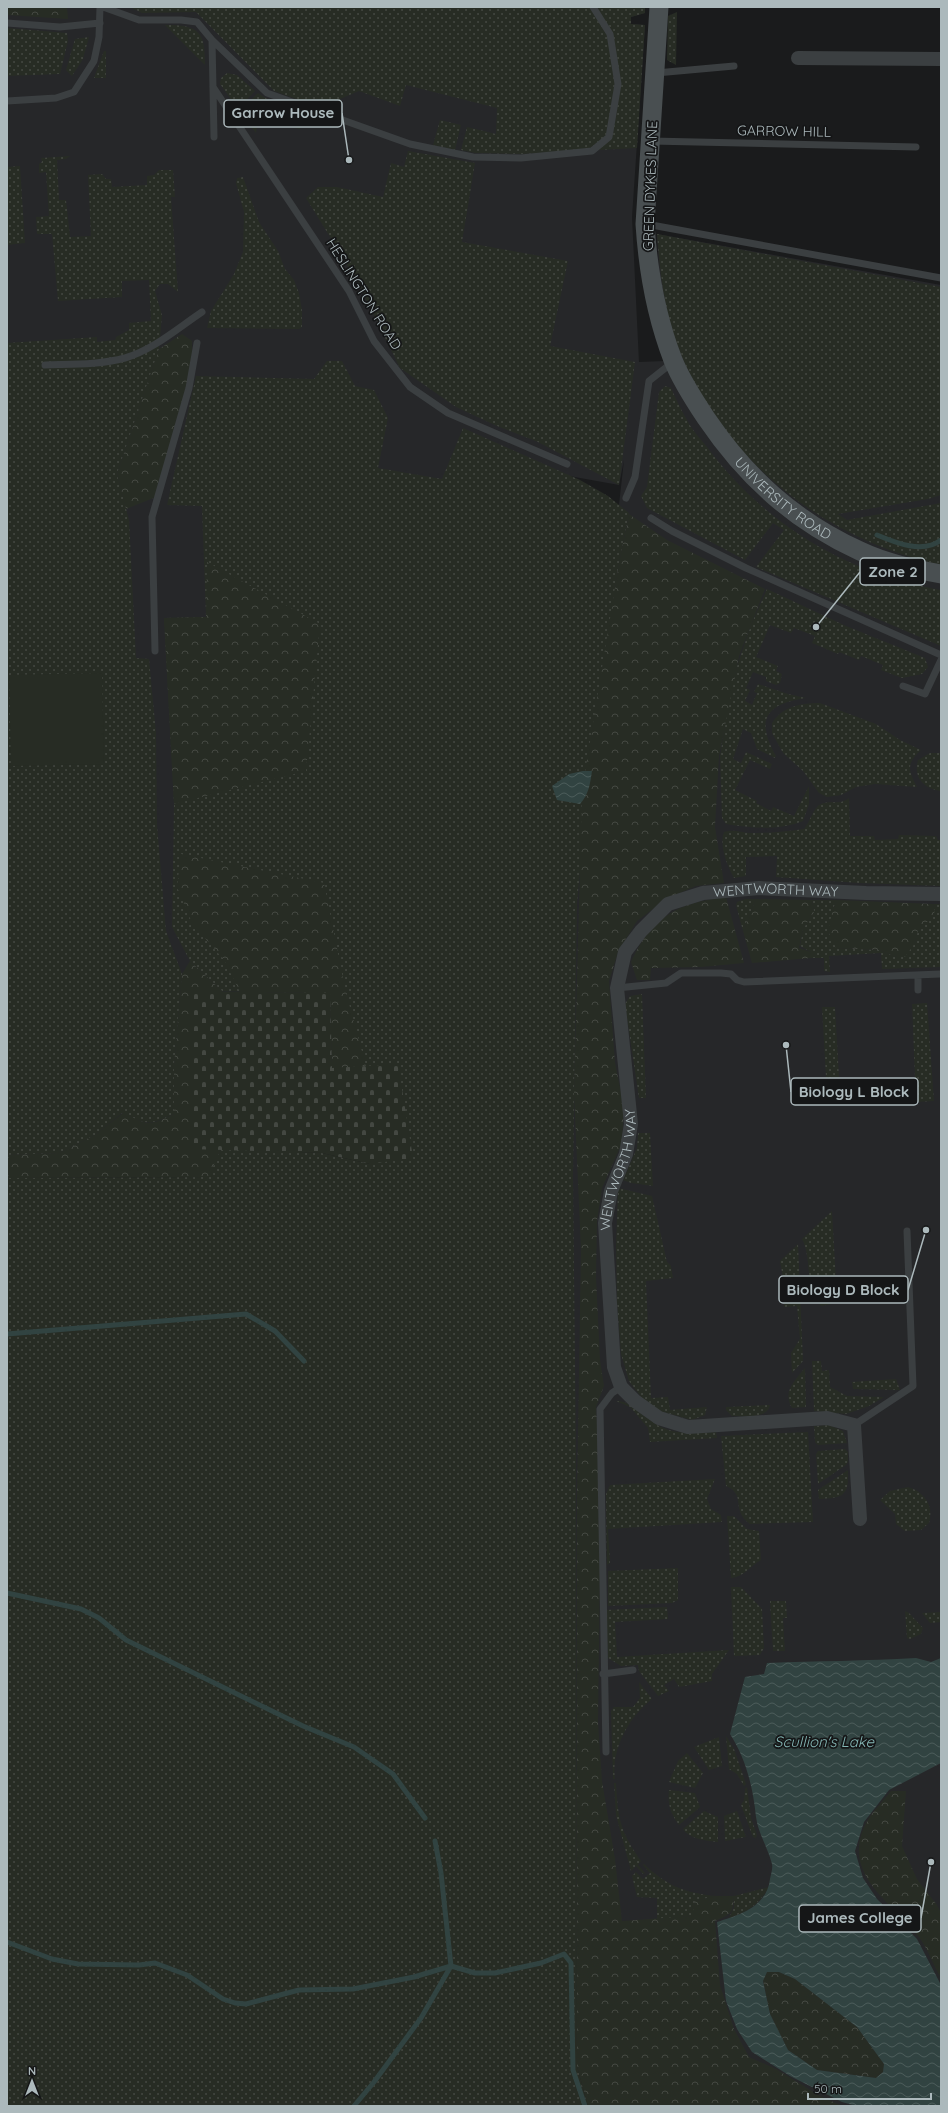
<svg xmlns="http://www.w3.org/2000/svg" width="948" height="2113" viewBox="0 0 948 2113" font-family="Quicksand,sans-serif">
  <defs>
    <pattern id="grass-dots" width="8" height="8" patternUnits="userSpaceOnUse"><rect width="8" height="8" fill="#272c24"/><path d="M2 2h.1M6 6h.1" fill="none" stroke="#444842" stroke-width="1.8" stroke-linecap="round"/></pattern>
    <pattern id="forest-crowns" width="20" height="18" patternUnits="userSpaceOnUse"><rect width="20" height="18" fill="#272c24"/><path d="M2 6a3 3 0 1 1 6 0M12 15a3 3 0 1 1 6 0" fill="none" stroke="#444842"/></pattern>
    <pattern id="cemetery-stones" width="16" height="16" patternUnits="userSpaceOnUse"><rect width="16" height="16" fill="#272c24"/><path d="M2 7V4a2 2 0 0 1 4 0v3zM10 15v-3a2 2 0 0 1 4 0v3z" fill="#444842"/></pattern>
    <pattern id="water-waves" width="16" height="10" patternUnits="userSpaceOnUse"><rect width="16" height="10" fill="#314341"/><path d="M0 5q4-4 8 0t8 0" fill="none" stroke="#4c5c5a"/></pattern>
  </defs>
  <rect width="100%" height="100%" fill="#1a1b1c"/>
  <path fill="#262729" d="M7,7H645V13L631,17V24L645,25L632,217L639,362L664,361L657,234L941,285V2106H588L577,2066L568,911L593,737L624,460L619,485L569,476L521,911L276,1177L7,1178Z"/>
  <path fill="url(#grass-dots)" d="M130,7H645V13L631,17V24L645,25L637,148L521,154L475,153L461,150L467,127L496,134L497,108L406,85L400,106L359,91L340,99L330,111L274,91L196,12L142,13Z
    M677,12L676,65L667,60L668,16Z
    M165,25C200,25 205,32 205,65Z
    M7,28L67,33L68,41L60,74L7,76Z
    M89,37L83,59L72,76L66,70L75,39Z
    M104,51H106V78H94Z
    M227,73L237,75L255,91L238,109L220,84L221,78Z
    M258,93C264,97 270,101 277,104C289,110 303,112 300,129L289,126L292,111L276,108L273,122L258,119L256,133L239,112Z
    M440,120L461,125L455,150L433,145Z
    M408,151L475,163L462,242L568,261L550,346L635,362L619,485L538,442L497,426L456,407L400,368L356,279L306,198L318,187H337L383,197L391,163L404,167Z
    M70,156L66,159L57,160L59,200H66L70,237L91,236L88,175L102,174L106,179H111L112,187L147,185V176L154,175L159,170H173L175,197H171L178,292L168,284H160L155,291L162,315L159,349L117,474L129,520L136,658L149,659L156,733L157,825L166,931L182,974L174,1066V1114C147,1126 149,1125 122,1113L95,1135L59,1153L7,1155V343L97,337V342L115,340L116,337L129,330V323L151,321L149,280L122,281V297L58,301L52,234H37L36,217L49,216L46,172L39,173V164L42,162L41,158Z
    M20,166L25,243L7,245V167Z
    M243,177L259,222L278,251L285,269L294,280L299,293L302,310V327L299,329L207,328L211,311L234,274L243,252L244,212L236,183L237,178Z
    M657,234L941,287V495L928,499L838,514L847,520L941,503V565C822,539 722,459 677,345C664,310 660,271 657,234Z
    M327,361H342L355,386L374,390L388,418L378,468L442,479L463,428L580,480L608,496L629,513L619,563L593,737L577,903L573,1176L576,1457L577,2066L588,2106H7V1178L207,1177L221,1149L322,1153L370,1164L332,1068L330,993L222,991L190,961L172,927L174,804L164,618L206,617L202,506L167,505L196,376L314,379Z
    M665,386L671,388C676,399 681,410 687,420C692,430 700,438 707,447C765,525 846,573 941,590V646L756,567L784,530L773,523L745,560L647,508L641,496L647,487L659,392Z
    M767,589L846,626L925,658L928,667L922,674L902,678L881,670L883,665L861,656L859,660L839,652L838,654L812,643L815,636L794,628L791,633L770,625L756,657L778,666L776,671L782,674L780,683L776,685L766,681V677L753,672L746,688L750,690L745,701L752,705L757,693L754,692L758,684L788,694L806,698C766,704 755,719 776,756L775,758L757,749L751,733L743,729L733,759L741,763L746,752L772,764L770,769L750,760L735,790L757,801L756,803L771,811L773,807L794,816L809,786V804L803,821C778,831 751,828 726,824L722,818L720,756L728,706L737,666L751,625Z
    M820,703L876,724L900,740L921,750C906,764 908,770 917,787L875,784L856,787L841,795L827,797L819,793L803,771L783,753L772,733V723C783,706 801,703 820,703Z
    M930,753H941V791C924,789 913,778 918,760Z
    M849,798L850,836H874L875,840L898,839L899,835L936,836L938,840H941V886L859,883L776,877L777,856L746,857V876L734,878C727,865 719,846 724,832C733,829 741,832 749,833C768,833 785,832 804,829C809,823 814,808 819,805C828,799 840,806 849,798Z
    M756,899L743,931L736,905L737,902L745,899Z
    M812,900H838L833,908L836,948L880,950L896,957L915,943C916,939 916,934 918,930C924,918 938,922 933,904H941V967L882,969L881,953L829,956L830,972L824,971V958H811V952L800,946L803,929L814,912Z
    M642,994L646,1098H639L625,1004L630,996Z
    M927,1003L934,1101L916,1102L912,1004Z
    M822,1007H835L839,1077L826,1078Z
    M638,1133H650L653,1186L631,1183L623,1180L637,1148Z
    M618,1188L652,1196L667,1262L671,1266L673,1278L646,1281L651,1398L668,1397L670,1410L707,1407L705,1415L692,1420L660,1411L642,1398L629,1381L621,1354L617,1303L616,1246Z
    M832,1211L836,1281L830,1283L831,1304L821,1306C803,1283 813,1261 802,1239Z
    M798,1244L803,1361L792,1373L791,1353L800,1339L797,1306L784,1307L783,1278L780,1261Z
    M812,1361H821L822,1371L829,1370L830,1387L847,1396L884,1397L869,1406L846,1414L814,1411Z
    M805,1368L806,1407L792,1408C782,1392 795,1380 805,1368Z
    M896,1379L900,1390L853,1389L852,1382Z
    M616,1401C631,1400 647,1420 661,1427C678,1435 698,1433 716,1432L717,1438L650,1442L648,1428L630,1407Z
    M770,1405C767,1420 744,1416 732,1416L726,1410V1407Z
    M829,1425L843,1431L847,1443L818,1445L815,1442L814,1426Z
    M808,1432L813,1522L750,1524C730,1509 747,1495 726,1486L721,1436Z
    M845,1449L848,1452V1462L846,1465L818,1484L816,1454L818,1451Z
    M848,1470C849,1496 844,1498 819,1499L818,1490Z
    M715,1479L707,1499L711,1509L721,1515L722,1522L608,1529L610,1563L607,1565L606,1494L610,1485Z
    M908,1487C925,1492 934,1506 929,1523L921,1530L905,1531L896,1524L895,1514L880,1500L890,1491Z
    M727,1516H734L747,1529L759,1531L761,1560C750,1566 744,1577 731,1578Z
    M678,1568V1600L672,1603L608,1606V1571Z
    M731,1587H741L762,1609L764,1648L760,1655L734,1656Z
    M770,1601H786L787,1618H783L785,1651H773Z
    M667,1607L668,1619L615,1622L617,1657L729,1650L712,1674V1681L679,1687L674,1679L664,1685L669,1691L658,1696L639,1671L638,1665L621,1666L608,1658L606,1610Z
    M905,1611L909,1613L923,1628L921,1634L910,1639L907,1638Z
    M941,1612V1622L930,1623L922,1613Z
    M639,1682L652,1699C629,1717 611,1749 615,1779H613L611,1711L614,1707H633L640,1698Z
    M726,1736L734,1749L746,1784L744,1786L737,1774L729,1769Z
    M719,1737L722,1766L709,1770L694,1747Z
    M687,1753L703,1773L695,1788L669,1782L678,1761Z
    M614,1783H616C618,1819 620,1831 641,1861L638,1865L645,1873L643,1874L636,1866L631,1871L616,1815Z
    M747,1787L751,1818L757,1835L756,1838L753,1837L741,1805L744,1800L745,1789Z
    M669,1790L695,1793L700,1807L679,1825C671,1814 667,1804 669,1790Z
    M704,1811L718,1817V1842C707,1841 689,1839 683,1829Z
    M737,1811L746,1837L725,1841L724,1816Z
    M644,1864C667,1886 685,1893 716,1896L695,1901L693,1916L657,1919V1898L637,1897L632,1876L636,1872L643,1879L650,1873L643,1865Z
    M769,1887C758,1905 750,1911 729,1918L734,1907V1896Z"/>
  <path fill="url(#forest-crowns)" d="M7,7H67L68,19L7,15Z
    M182,334L192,341V372L156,497L126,509L117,474L159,349Z
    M629,514L667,540L765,589L739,656L719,756L715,827L724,883L696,886L666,899L637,921L618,952L609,981L615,1063L624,1107L622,1143L602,1188L597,1221L596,1277L600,1360L604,1386L596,1407L601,1480L598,1723L602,1781L615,1859L622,1921L692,1916L695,1901L716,1896H734C733,1914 731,1914 715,1921L720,1985L734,2029L749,2057L776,2069L820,2096L842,2106H588L577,2066V1493L581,1250L574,1093L582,791L619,563Z
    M207,562L320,624L306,771L174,804L164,618L206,617Z
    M181,854L324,883L345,989L366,1066L332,1068L330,993L240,992L224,960L192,923L177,887Z
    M726,897L744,963L701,967L651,968L650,980H637L631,962C652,916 678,903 726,897Z
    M756,899L812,900L814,912L803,929L799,948L811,952V958L752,963L743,931Z
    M838,900L933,904L935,911L932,918L918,930L915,943L905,957H896L880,950L836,948L828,931L833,908Z
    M190,961L222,991L221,1149L208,1177L7,1178V1155L59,1153L95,1135L123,1113C149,1125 147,1127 174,1114V1066L182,974Z
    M891,1791H906L902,1846L917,1879L937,1905L941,1913V1978C933,1965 928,1949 919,1937C892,1902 840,1875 866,1823C872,1812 883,1801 891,1791Z
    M767,1972H779L795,1979L857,2027L884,2064L883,2072L876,2078L817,2070L788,2050L770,2014L763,1980Z"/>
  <path fill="url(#cemetery-stones)" d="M190,991L330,993L332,1068L398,1064L413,1158L370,1164L322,1153L190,1149Z"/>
  <path fill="#272c24" d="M102,673L104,764L11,766L9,675Z"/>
  <path fill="url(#water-waves)" fill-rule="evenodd" d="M583,771H592C590,784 589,794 580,804L557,800L552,786L569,774Z
    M916,1658L931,1662L941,1658V1763L889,1790L864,1822L855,1851L863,1878L877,1899L917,1939L941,1985V2106H856L842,2102L790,2076L752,2052L737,2029L726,2001L717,1922C741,1915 767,1906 770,1879C771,1874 773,1868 772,1864C768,1848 758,1833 756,1817C753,1787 746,1759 730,1734L745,1677L764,1674L767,1663C817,1661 866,1661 916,1658ZM767,1972H779L795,1979L857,2027L884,2064L883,2072L876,2078L817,2070L788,2050L770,2014L763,1981Z"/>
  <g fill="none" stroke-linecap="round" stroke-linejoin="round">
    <path stroke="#314341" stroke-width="5" d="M877,535C896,543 923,554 941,540
      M7,1334L246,1314L275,1331L304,1361
      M7,1593L81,1609L99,1618L126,1640L303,1726L354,1747L393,1774L425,1818
      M7,1942L52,1959L78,1964L139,1965L155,1963L187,1975L223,1999L235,2003L246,2004L299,1990L353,1989L414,1977L451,1966L475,1973H495L541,1963L564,1954L571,1963L573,2070L585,2106
      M354,2106L374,2082L421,2018L451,1966L441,1873L435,1841"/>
    <path stroke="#3b3f41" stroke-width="7" d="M103,7L139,20H181L197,22L212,40L214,137
      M7,23L60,27L100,23
      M212,40L267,93L410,144L473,157L521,158L592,151L609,137L618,84L610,34L593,7
      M656,73L734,66
      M213,87L349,291L374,341L410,387L448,413L567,464
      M7,101L56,98L74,92L94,61L99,37L100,7
      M651,141L916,147
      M646,224L941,278
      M45,365C71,364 99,365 125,358C153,350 178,328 202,312
      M626,498L635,477L649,381L673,362
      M651,518L672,531L746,568L941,655
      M155,651L152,517L189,388L197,343
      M903,686L925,694L941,660
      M918,975V990
      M617,988L666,983L681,973H721L731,974L737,980L744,982L940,974
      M854,1425L913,1386L907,1231
      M603,1674L633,1670
      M606,1752L600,1409L612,1393L621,1387"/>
    <g stroke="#3b3f41" stroke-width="14">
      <path d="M798,58L941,59"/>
      <path id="s1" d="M860,1519L854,1425L827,1418L688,1427L659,1418L635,1401L621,1387L614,1367L605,1223L611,1191L626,1154L631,1124L617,988L625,952L641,931L668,904L703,893L759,888L866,893L941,894"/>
    </g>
    <path stroke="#494f51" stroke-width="19" id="s2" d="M659,7L645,224C648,271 656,316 673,360C681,380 694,400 706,418C746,477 794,521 860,551C885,563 914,569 941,574"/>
  </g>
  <g text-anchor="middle" stroke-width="3.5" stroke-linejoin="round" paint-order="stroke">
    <g font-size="14" fill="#acb9bc" stroke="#151617">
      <text transform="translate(784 131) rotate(1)" y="5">GARROW HILL</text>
      <text transform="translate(650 186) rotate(-88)" y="5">GREEN DYKES LANE</text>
      <text transform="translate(364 294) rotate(58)" y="5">HESLINGTON ROAD</text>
      <text dy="5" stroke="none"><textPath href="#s2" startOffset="536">UNIVERSITY ROAD</textPath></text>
      <text dy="5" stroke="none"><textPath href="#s1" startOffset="957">WENTWORTH WAY</textPath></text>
      <text dy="5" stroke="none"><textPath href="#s1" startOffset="562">WENTWORTH WAY</textPath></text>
    </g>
    <g font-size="15" font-style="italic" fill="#84b6b4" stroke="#151617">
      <text x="824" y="1747">Scullion's Lake</text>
    </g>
  </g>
  <path fill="none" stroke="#acb9bc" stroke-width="1.5" d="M349 160L342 113M816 627L860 572M786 1045L791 1092M926 1230L908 1290M931 1862L921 1918"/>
  <g fill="#acb9bc" stroke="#151617" stroke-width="1.5">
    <circle cx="349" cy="160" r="4"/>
    <circle cx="816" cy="627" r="4"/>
    <circle cx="786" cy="1045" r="4"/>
    <circle cx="926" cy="1230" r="4"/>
    <circle cx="931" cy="1862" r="4"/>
  </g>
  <g fill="#151617" stroke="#acb9bc" stroke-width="1.5">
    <rect x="224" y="100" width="118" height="27" rx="4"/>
    <rect x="860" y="558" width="65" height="27" rx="4"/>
    <rect x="791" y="1078" width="127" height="27" rx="4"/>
    <rect x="779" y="1276" width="129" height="27" rx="4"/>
    <rect x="799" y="1905" width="122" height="27" rx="4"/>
  </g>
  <g font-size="15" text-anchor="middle" font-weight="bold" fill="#acb9bc">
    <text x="283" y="118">Garrow House</text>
    <text x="893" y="577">Zone 2</text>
    <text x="854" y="1097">Biology L Block</text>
    <text x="843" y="1295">Biology D Block</text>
    <text x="860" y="1923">James College</text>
  </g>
  <rect width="948" height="2113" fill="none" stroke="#acb9bc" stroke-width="16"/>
  <g transform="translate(32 2081)" stroke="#151617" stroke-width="3" paint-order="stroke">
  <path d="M0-3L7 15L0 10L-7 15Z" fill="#acb9bc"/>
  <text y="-6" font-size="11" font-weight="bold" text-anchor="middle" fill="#acb9bc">N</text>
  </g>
  <path d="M808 2093v6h123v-6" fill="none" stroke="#acb9bc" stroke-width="2"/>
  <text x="814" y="2093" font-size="12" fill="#acb9bc" stroke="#151617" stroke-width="3" paint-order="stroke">50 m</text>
</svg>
